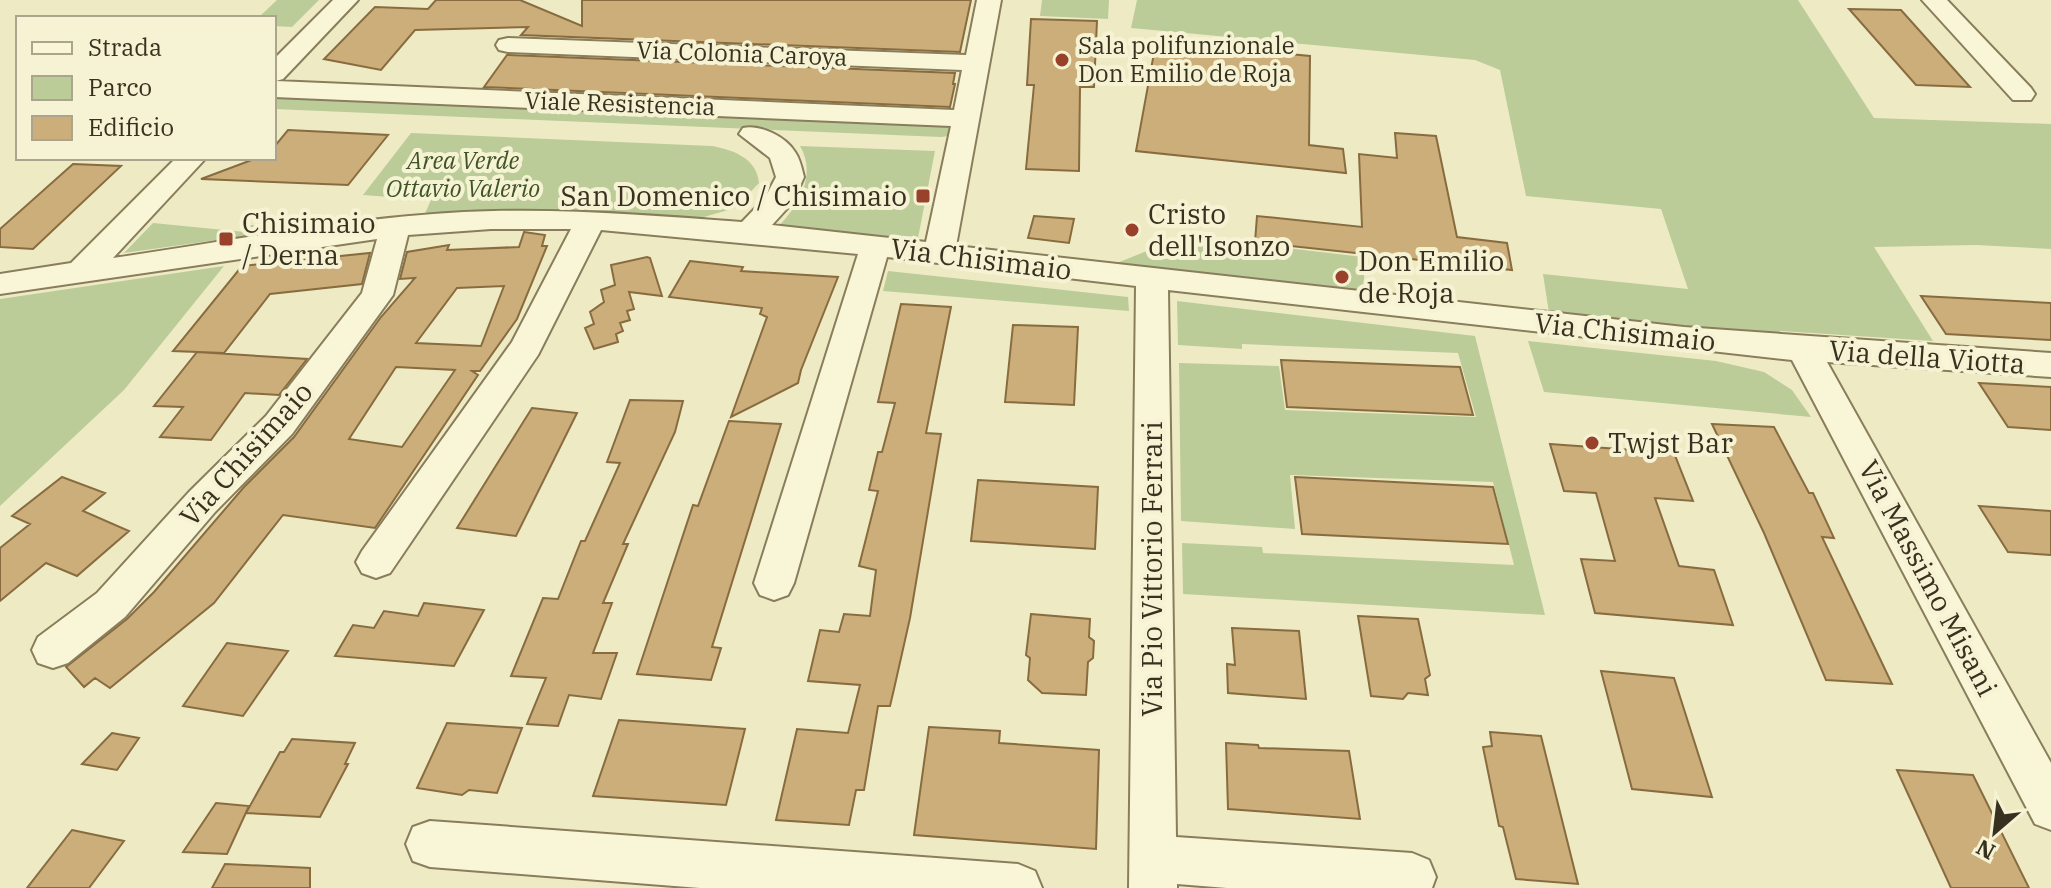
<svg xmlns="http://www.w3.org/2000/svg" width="2051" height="888" viewBox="0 0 2051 888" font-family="'IBM Plex Serif',serif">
  <rect width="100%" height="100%" fill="#eeebc4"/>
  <path fill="#bbcc98" d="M277,0H319L292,27L274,26V18H258Z
    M1042,0H1109L1108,19L1040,16Z
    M1137,0H1798L1874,118L2051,124V249L1976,245L1874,247L1933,341L1781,331L1767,339L1549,313L1543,274L1688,289L1661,209L1526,196L1500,70L1475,60L1131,28Z
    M274,97L944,125L951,128L949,136L941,137L274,109Z
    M411,133L712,146C733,150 757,158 759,183L735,208L697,219L532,211L423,218L431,200L363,195Z
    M800,146L935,151L917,243L778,227C799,205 817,175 800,146Z
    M153,223L245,232L251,225L302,228L124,253Z
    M1184,236L1363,257L1365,292L1117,263Z
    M224,266L124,390L0,506V299Z
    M888,271L1128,297L1129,311L883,291Z
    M1177,301L1475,336L1545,615L1183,594L1182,543L1262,547L1263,553L1514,565L1493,482L1290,475L1295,529L1181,521L1179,363L1279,366L1285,410L1476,417L1458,353L1242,344V349L1178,345Z
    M1528,341L1716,361L1764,372L1792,390L1811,417L1544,392Z"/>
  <path fill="#ccae7a" stroke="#886c40" stroke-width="2" fill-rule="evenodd" d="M436,0H520L582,26V0H971L960,52L521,35L528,27L415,30L381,70L324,59L375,7L428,9Z
    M1849,9L1901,10L1970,87L1916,85Z
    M1031,19L1097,21L1094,87H1080L1079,171L1026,169L1034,85H1027Z
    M1156,42L1310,56L1309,145L1343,149L1346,173L1136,151Z
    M507,55L955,73L953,84H955L950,107L484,87Z
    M288,130L388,135L348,185L201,179L257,158H274V147Z
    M1395,133L1436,136L1457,237L1507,243L1512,270L1255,242L1257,216L1362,227L1359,154L1397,158Z
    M73,164L121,166L33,249L0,247V229Z
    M1034,216L1074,219L1069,243L1028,238Z
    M524,232L545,235L542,246H547L517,319L480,371H472L478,375L375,528L283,515L214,603L110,688L95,678L84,687L66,667L127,619L154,592L244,487L294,437L381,317L415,278L400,279L407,252L449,245L447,250L519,247ZM504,286L481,346L416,343L457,288ZM396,367L455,370L402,447L349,439Z
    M370,253L362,284L270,294L224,353L173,351L242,266Z
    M647,257L650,258L662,296L629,292L634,309L627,311L630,320L620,323L623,331L616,334L618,342L594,349L585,328L594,324L590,312L604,302L601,290L615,285L611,265Z
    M690,261L743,267L741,271L838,277L801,370L798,383L731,417L767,317L760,314L762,308L669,297Z
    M1921,296L2051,303V340L1946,334Z
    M901,304L951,307L926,433L941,434L910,618L894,689L890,706H878L864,790H856L849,825L776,820L797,729L848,733L860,685L808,681L820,630L839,632L844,614L870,616L876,570L859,566L878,491L869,490L878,452H882L895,403L878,402Z
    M1013,325L1078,327L1074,405L1005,402Z
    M197,352L307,359L279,395L245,393L211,440L160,437L183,407L154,406Z
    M1281,360L1460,367L1473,415L1287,407Z
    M1979,383L2051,387V430L2008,427Z
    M630,400L683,401L675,432L623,544H628L603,603H612L593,653H617L601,699L569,695L558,726L527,724L546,678L511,676L543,598L558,599L581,541H585L620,463L607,462Z
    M532,408L577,413L516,536L457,528Z
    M729,421L781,424L712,647L721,648L711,680L637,674L693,505L698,506Z
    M1712,424L1774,427L1809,493H1813L1834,538L1822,537L1892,684L1826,680L1764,533Z
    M1550,444L1674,453L1693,501L1655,498L1679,566L1714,570L1733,625L1595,613L1581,559L1615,561L1596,493L1564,491Z
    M62,477L105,493L83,511L129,531L77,576L46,563L0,601V548L30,524L12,516Z
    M1295,477L1493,487L1508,544L1302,534Z
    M978,480L1098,487L1095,549L971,541Z
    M1979,506L2051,511V555L2008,552Z
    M424,603L484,610L454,666L335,656L353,625L374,628L384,611L418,616Z
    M1031,614L1090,619L1089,637L1094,641L1093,658L1088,662L1086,695L1042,693L1028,680L1030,658L1026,655Z
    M1358,616L1418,619L1430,675L1425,679L1428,695L1408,693L1403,699L1371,696Z
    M1232,628L1299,631L1306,699L1228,693L1227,664L1235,665Z
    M227,643L288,651L243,716L183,706Z
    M1601,671L1674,678L1712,797L1632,789Z
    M619,720L745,729L726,805L593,796Z
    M447,723L522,728L497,793L469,790L462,795L417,788Z
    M929,727L1000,731L999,743L1099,750L1096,849L914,835Z
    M1490,732L1541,736L1578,884L1516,879L1503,827L1499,826L1483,747L1492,746Z
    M112,733L139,738L117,770L82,764Z
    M292,739L355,743L345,764H348L320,817L246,813L280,752H284Z
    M1226,743L1258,745L1259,748L1349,751L1360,819L1228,809Z
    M1897,770L1973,775L2029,888H1951Z
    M216,803L249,806L227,854L183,852Z
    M72,830L124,841L89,888H27Z
    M225,864L310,868V888H212Z"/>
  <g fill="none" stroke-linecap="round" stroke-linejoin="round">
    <defs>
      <path id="minor" d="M333,0H358L283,79L276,81L954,110L962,70L508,52L499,50L496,45L499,40L508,38L966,55L977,0H1001L956,246L1684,327L2051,353V377L1827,362L2051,763V830L2035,824L1792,360L1168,290L1176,837L1412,853L1429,860L1436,877L1432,888H1227L1177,884V888H1129L1136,286L887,257L794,583L788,595L774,600L760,595L754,583L858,254L601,230L538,355L390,573L376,578L362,573L356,562L362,551L512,342L571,229H491L408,235L393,295L292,434L215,512L125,617L68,663L53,668L38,663L32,650L38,637L97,593L189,492L266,416L362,293L377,239L0,294V274L71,263L176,158H206L113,258C238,240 366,214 493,211C576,209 659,216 742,222L765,198L776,177L770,158L739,134L743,128C760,124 786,137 795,152C800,159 802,169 804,177L793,202L772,225L926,242L951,126L274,97V59Z
        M1922,0H1947L2031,88L2035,94L2031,100H2013Z
        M430,821L1018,864L1035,871L1042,888H700L430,867L413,861L406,844L413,827Z"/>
    </defs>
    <use href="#minor" stroke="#897d5b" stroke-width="4"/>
    <use href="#minor" fill="#f9f6d8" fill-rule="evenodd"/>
  </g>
  <g fill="#98412b" stroke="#f6f3d4" stroke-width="3">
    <circle cx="1062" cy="60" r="8"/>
    <rect x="915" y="188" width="16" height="16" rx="4"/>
    <circle cx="1132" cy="230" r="8"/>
    <rect x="218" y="231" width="16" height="16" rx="4"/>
    <circle cx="1342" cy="277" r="8"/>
    <circle cx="1592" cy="443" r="8"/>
  </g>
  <g text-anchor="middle" stroke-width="8" stroke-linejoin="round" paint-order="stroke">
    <g font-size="24" fill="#39311f" stroke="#f6f3d4" text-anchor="start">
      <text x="1078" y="54">Sala polifunzionale<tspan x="1078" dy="28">Don Emilio de Roja</tspan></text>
    </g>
    <g font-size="24" fill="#39311f" stroke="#f6f3d4">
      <text transform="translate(742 54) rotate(2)" y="8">Via Colonia Caroya</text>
      <text transform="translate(620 104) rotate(2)" y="8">Viale Resistencia</text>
    </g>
    <g font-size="24" font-style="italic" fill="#3f5525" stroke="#f6f3d4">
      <text x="463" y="169">Area Verde<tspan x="463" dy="28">Ottavio Valerio</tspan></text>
    </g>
    <g font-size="28" fill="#39311f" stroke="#f6f3d4" text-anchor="start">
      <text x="907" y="206" text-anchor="end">San Domenico / Chisimaio</text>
      <text x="1148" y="224">Cristo<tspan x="1148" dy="32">dell'Isonzo</tspan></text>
      <text x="242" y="233">Chisimaio<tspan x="242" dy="32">/ Derna</tspan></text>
      <text x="1358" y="271">Don Emilio<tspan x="1358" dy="32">de Roja</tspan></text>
      <text x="1608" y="453">Twjst Bar</text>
    </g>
    <g font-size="28" fill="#39311f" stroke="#f6f3d4">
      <text transform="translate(981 259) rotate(7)" y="10">Via Chisimaio</text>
      <text transform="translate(1625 332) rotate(6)" y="10">Via Chisimaio</text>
      <text transform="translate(1927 357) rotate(4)" y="10">Via della Viotta</text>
      <text transform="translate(246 454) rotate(-48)" y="10">Via Chisimaio</text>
      <text transform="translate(1152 569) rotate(-90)" y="10">Via Pio Vittorio Ferrari</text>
      <text transform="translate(1928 578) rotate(62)" y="10">Via Massimo Misani</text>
    </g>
  </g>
  <rect x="16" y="16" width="260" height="144" fill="#f6f3d4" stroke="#aaa58c" stroke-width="2"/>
  <rect x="32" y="42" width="40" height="12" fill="#f9f6d8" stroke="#aaa58c" stroke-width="2"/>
  <text x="88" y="56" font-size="24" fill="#39311f">Strada</text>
  <rect x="32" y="76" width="40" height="24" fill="#bbcc98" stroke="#aaa58c" stroke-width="2"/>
  <text x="88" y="96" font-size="24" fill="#39311f">Parco</text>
  <rect x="32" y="116" width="40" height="24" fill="#ccae7a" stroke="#aaa58c" stroke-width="2"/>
  <text x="88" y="136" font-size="24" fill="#39311f">Edificio</text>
  <g transform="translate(1995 832) rotate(208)" stroke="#f6f3d4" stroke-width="6" paint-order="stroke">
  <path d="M0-6L14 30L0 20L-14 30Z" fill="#39311f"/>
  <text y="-12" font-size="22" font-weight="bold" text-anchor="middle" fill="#39311f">N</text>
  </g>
</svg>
